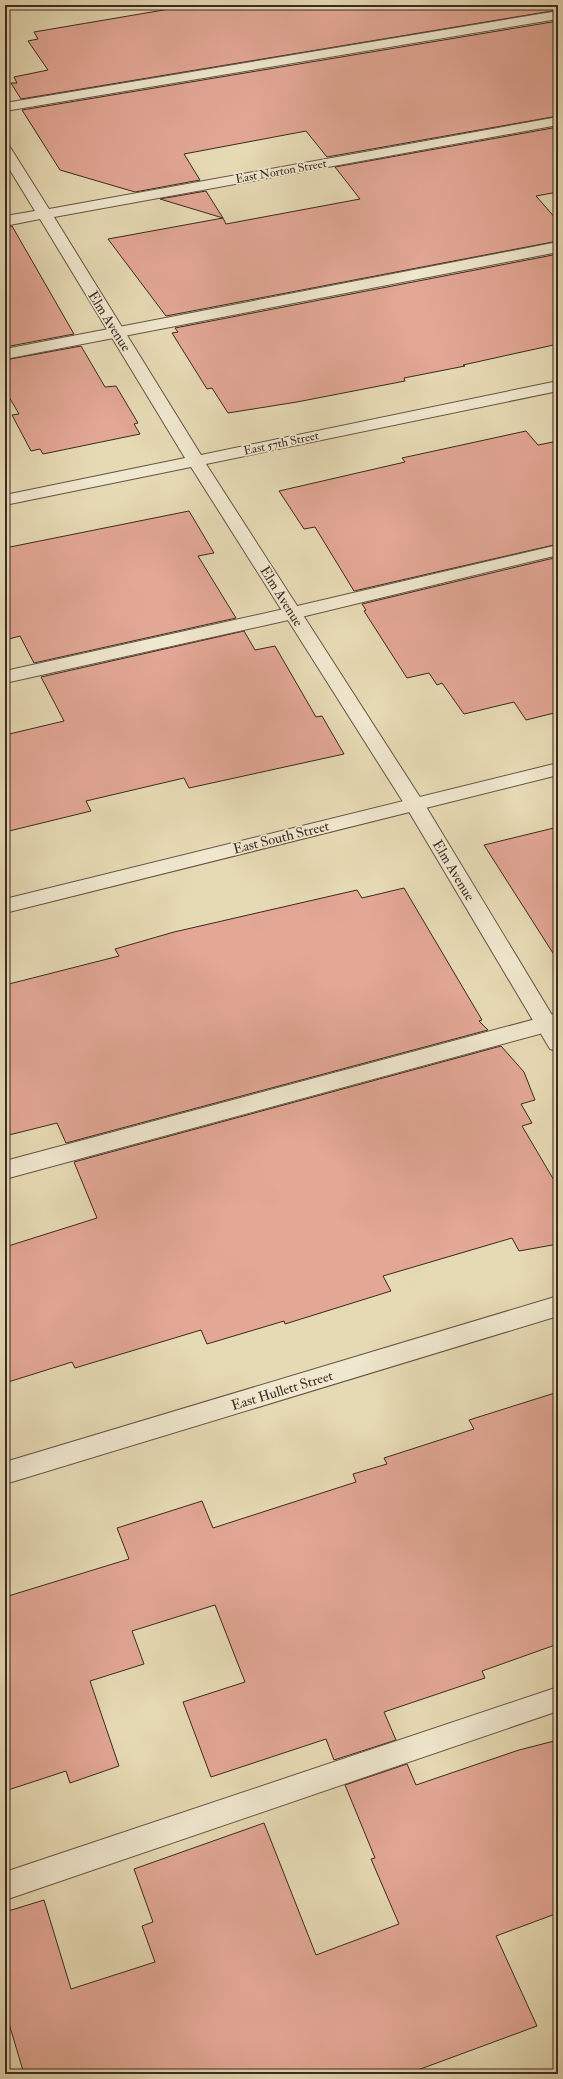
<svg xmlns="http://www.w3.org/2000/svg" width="563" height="2079" viewBox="0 0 563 2079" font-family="'IM FELL Double Pica',serif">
  <rect width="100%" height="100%" fill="#e6dab4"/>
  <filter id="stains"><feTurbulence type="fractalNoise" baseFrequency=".005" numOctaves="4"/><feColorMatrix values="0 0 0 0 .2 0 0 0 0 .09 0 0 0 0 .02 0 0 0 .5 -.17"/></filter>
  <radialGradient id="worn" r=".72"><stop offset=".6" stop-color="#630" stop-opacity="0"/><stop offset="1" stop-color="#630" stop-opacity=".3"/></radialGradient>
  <path fill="#e2a795" stroke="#3c2920" d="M193,5H558V10L21,99L11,83H17L14,77L48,70L28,41L38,39L34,32Z
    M558,21V116L327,157L306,131L184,154L200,180L135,192L60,170L22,110Z
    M558,127V192L536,196L558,221V241L166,316L108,239L223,218L226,224L360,199L335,167Z
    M206,191L223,218L160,199Z
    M12,226L74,334L5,347V227Z
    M558,254V344L463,365L465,366L404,378L405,381L297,402L228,413L212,388L207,389L172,333L178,332L175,328Z
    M81,346L105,387L116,386L138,423L134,424L140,434L43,454L40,449L31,451L12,415L19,414L5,390V360Z
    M526,431L538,445L558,441V544L354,591L315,527L304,529L279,491L405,462L402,458Z
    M189,511L214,553L198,556L236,618L34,663L20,636L5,640V548Z
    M558,557V712L526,720L514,702L464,714L442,683L437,685L429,673L407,678L364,611L366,610L362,604Z
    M244,631L255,650L275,646L316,717L322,716L344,754L189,788L184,778L86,801L91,811L5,832V735L64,721L41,677Z
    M558,827V961L484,845Z
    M404,888L482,1020L479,1021L488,1030L66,1143L57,1123L5,1136V985L119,956L115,949L174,932L357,890L362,898Z
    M501,1046L524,1072L535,1100L521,1104L532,1123L522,1126L558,1187V1244L519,1251L512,1238L383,1276L391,1291L285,1324L284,1321L207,1344L201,1330L75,1368L72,1362L5,1383V1247L97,1218L74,1162Z
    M558,1392V1644L482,1671L485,1678L384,1712L396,1740L334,1760L326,1739L211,1777L183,1702L245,1682L215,1605L132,1631L144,1664L90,1681L119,1766L70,1783L66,1771L5,1791V1597L129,1559L117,1528L202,1501L213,1528L356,1482L353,1474L387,1464L384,1458L474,1429L469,1420Z
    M558,1740V1913L496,1936L537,2026L407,2074H24L5,2010V1912L44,1900L71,1989L155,1962L142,1926L153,1922L134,1869L264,1823L316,1955L399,1924L371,1859L375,1858L345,1785L407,1764L416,1785L519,1750Z"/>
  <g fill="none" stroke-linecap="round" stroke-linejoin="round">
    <defs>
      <path id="service" d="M558,11V19L5,111V103Z
        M558,242V252L5,359V349Z
        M558,545V555L293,619L5,683V671L293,607Z
        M558,1013V1029L5,1179V1161Z
        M558,1687V1711L5,1900V1872Z"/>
      <path id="minor" d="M558,117V125L54,217L201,455L558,381V391L206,464L425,805L558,1025V1051L550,1049L405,805L191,467L5,505V495L185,458L40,219L5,226V216L35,211L5,162V146L10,147L49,209Z
        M558,1296V1316L5,1484V1462Z"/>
      <path id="tertiary" d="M558,763V775L5,913V899Z"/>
    </defs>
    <use href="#service" stroke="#665545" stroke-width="2"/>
    <use href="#minor" stroke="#665545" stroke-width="2"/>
    <use href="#tertiary" stroke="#665545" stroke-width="2"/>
    <use href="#service" fill="#efe7ce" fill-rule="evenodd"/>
    <use href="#minor" fill="#efe7ce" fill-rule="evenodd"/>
    <use href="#tertiary" fill="#efe7ce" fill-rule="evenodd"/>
  </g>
  <g text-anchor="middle" stroke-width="3.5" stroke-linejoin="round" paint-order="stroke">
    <g font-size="12" fill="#3c2920" stroke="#efe7ce">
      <text transform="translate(281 171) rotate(-10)" y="4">East Norton Street</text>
      <text transform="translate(281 443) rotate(-12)" y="4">East 57th Street</text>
    </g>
    <g font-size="14" fill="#3c2920" stroke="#efe7ce">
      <text transform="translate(110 321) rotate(58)" y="5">Elm Avenue</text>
      <text transform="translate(282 596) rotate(58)" y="5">Elm Avenue</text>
      <text transform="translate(281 837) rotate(-14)" y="5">East South Street</text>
      <text transform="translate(454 870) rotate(59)" y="5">Elm Avenue</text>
      <text transform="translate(282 1390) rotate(-17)" y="5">East Hullett Street</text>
    </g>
  </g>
  <rect width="563" height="2079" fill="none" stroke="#e6dab4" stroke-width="20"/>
  <rect x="6" y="6" width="551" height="2067" fill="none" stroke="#3c2920" stroke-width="2"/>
  <rect x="10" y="10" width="543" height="2059" fill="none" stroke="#3c2920"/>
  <rect width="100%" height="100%" filter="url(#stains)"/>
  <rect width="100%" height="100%" fill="url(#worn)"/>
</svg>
